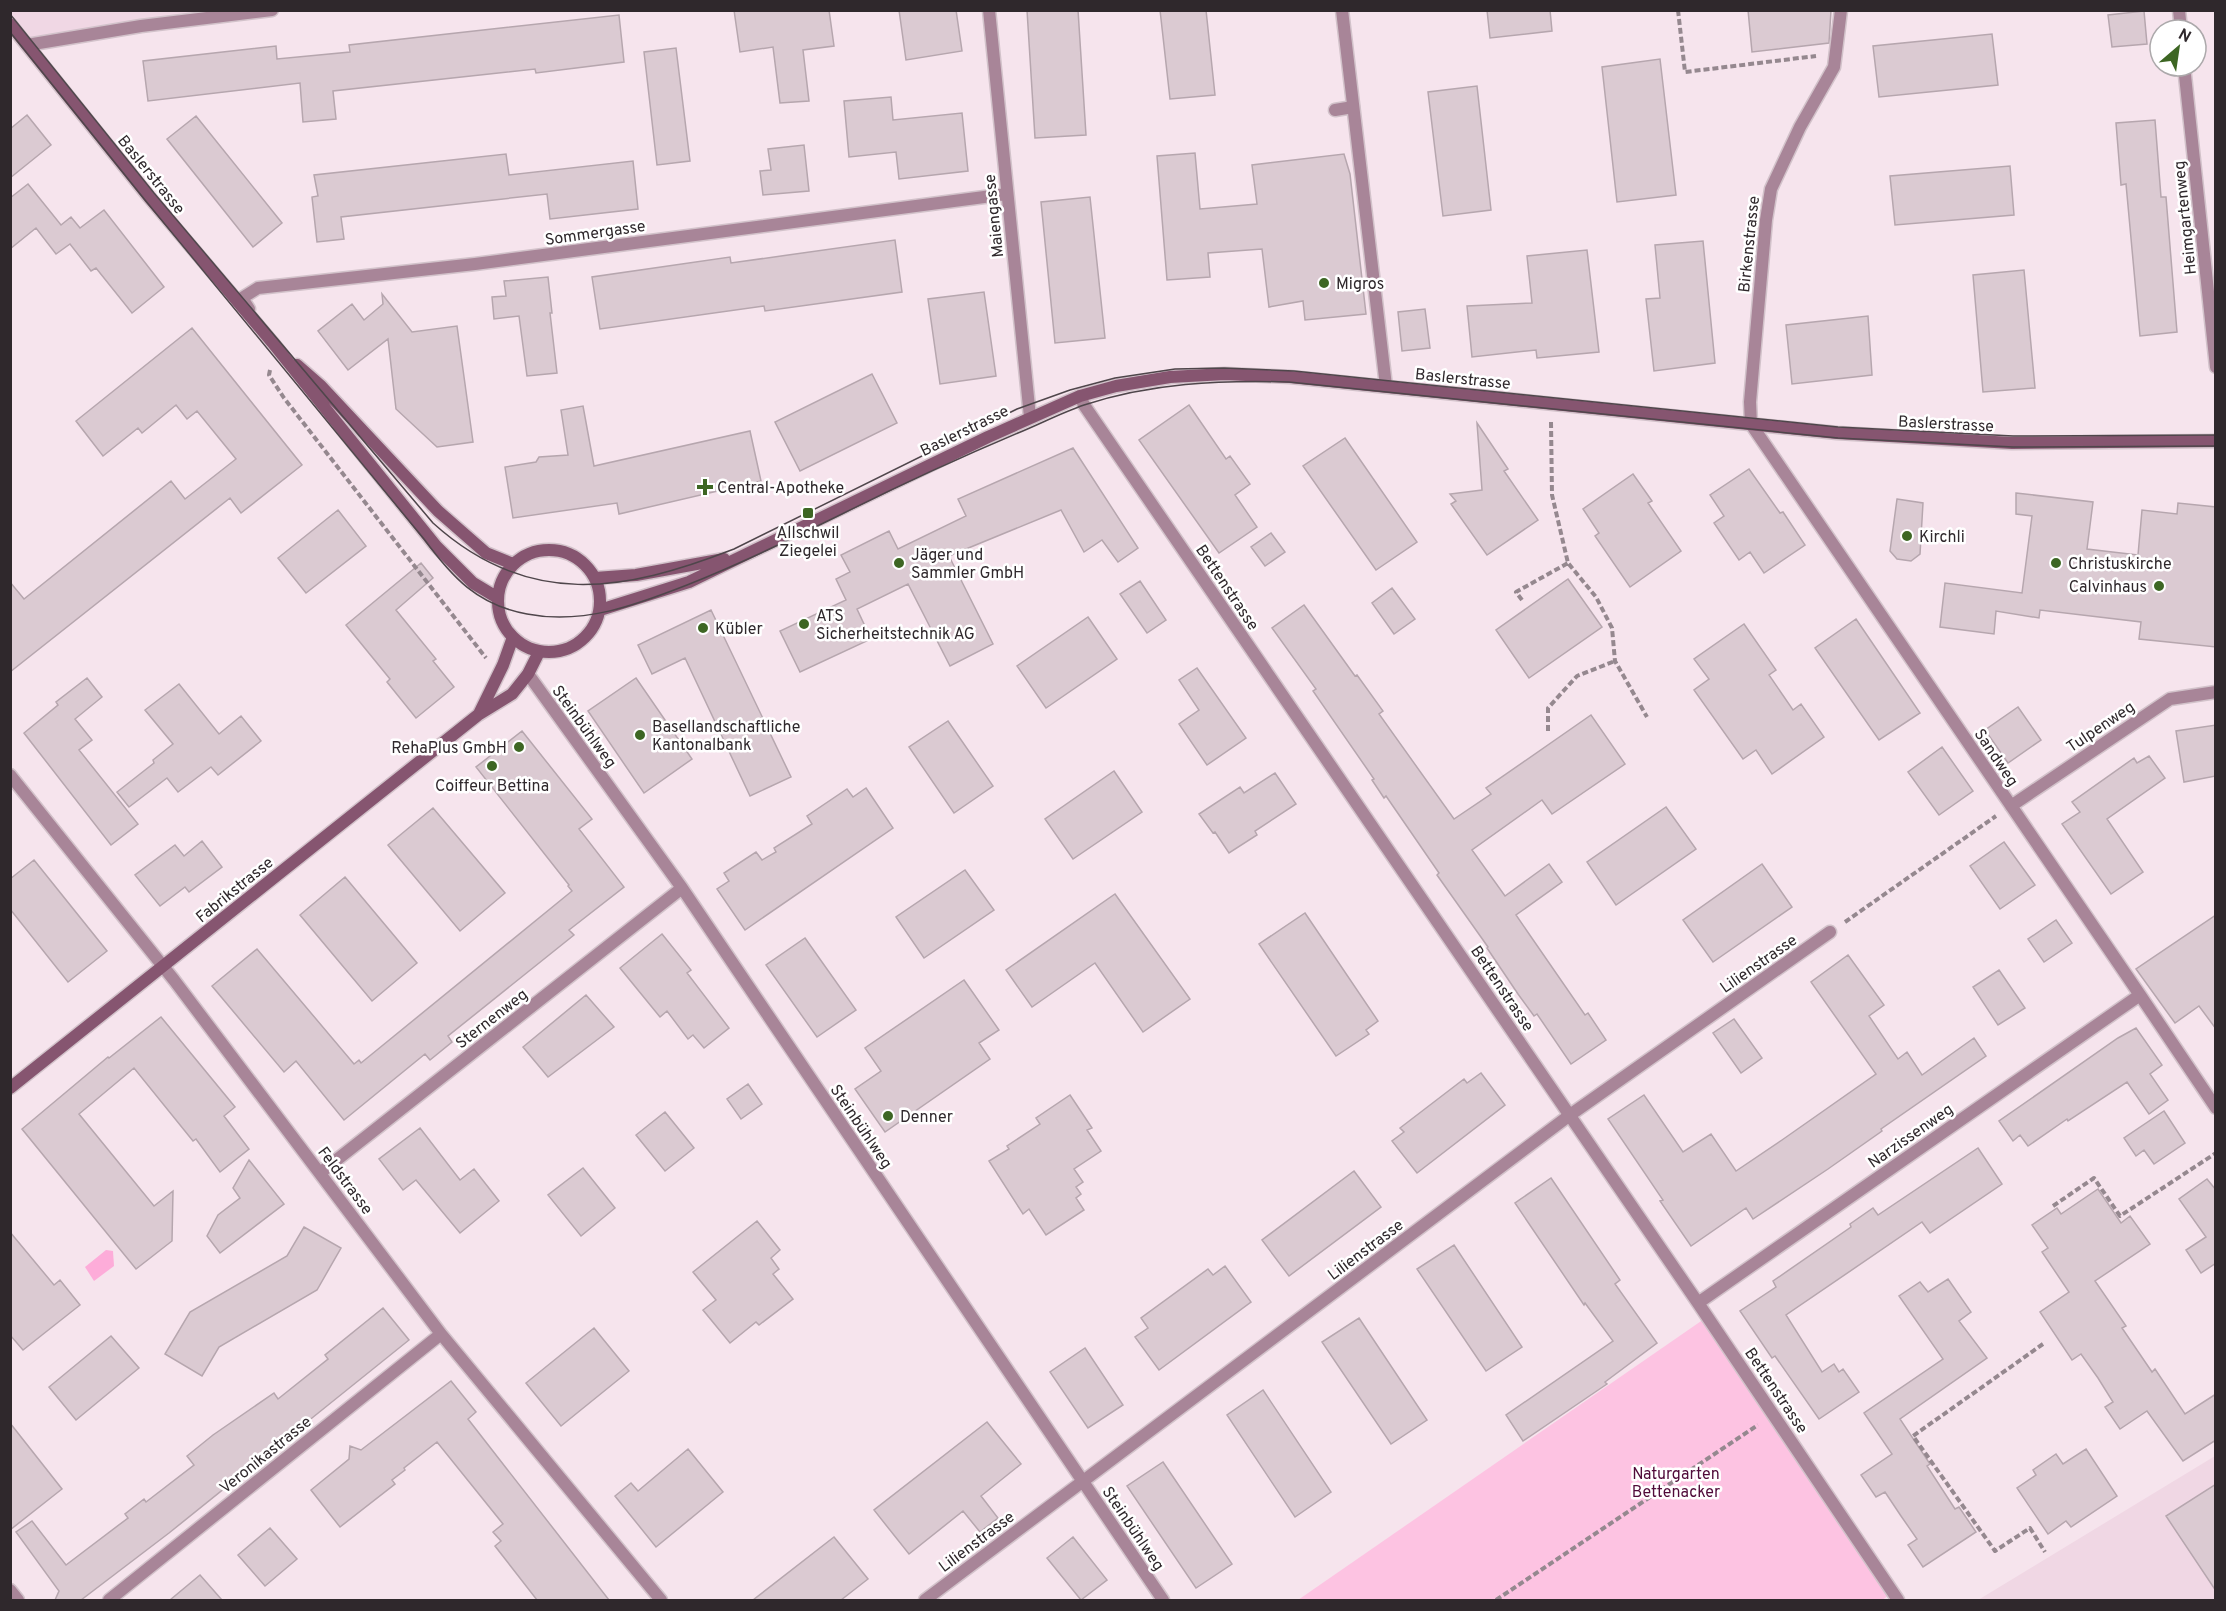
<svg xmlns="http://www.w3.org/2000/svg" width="2226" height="1611" viewBox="0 0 2226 1611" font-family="Overpass,sans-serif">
  <rect width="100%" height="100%" fill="#f6e4ed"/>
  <path fill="#f0d7e4" d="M11,10H252L36,45L11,24Z
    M2215,1456V1600H1978Z"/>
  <path fill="#fdc3e2" d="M1707,1317L1893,1593L1882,1600H1298Z"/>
  <path fill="#fdacd9" d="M106,1250L113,1251L114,1266L94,1281L85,1267Z"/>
  <path fill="#dbcad2" stroke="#b6a6ae" stroke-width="1.5" d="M734,10H829L834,46L803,50L809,101L780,103L773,47L740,52Z
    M899,10H956L962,51L906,60Z
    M1027,10H1078L1086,135L1035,138Z
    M1160,10H1206L1215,95L1170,99Z
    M1487,10H1550L1552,31L1490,38Z
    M1748,10H1831L1829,43L1752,52Z
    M2144,11L2147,44L2112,47L2108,15Z
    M619,15L624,62L536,73L535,69L333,91L336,119L303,122L300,83L148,101L143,61L276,46L277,59L350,52L349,45Z
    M1992,34L1998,85L1879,97L1873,46Z
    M676,48L690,161L657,165L644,52Z
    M1660,59L1676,195L1617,202L1602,67Z
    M1477,86L1491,210L1443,216L1428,92Z
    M891,97L893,120L962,113L968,171L899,179L896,152L849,157L844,101Z
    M27,115L51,145L10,178V129Z
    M196,116L282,223L253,247L167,139Z
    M2155,120L2161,197H2166L2177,332L2140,336L2126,184L2121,185L2116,123Z
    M804,145L809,191L763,195L760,171L771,170L768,149Z
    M1195,153L1200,209L1257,204L1252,165L1344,154L1350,174L1366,314L1305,320L1303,301L1269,307L1262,249L1208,253L1210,277L1167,280L1157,156Z
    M506,154L509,175L633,161L638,209L550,219L547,194L341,217L344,239L317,242L312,197L318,196L314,175Z
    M2010,166L2014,215L1895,225L1890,176Z
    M28,184L61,225L71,217L80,228L104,210L164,287L132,313L96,268L91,271L70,244L56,254L36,228L10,249V198Z
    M1090,197L1105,338L1055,343L1041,202Z
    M895,240L902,292L765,311L764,306L600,329L592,277L730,257L731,263Z
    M1703,241L1715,363L1654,371L1646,299L1660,298L1655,245Z
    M1587,250L1599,352L1537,358L1536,350L1472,357L1467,306L1532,303L1527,256Z
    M2024,270L2035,388L1983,392L1973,275Z
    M548,277L552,313H550L557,373L527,376L519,316L494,319L492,297L506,296L504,281Z
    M984,292L996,376L940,384L928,299Z
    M382,294L412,332L457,326L473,442L437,447L396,409L388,339L348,370L318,331L352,304L364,320L383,304Z
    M1425,309L1430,348L1402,351L1398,312Z
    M1868,316L1872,375L1792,384L1786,325Z
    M192,328L302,465L241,513L230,498L10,672V582L24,599L171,481L185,499L236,459L197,411L187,419L176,405L142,433L138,428L103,456L76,421Z
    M872,374L897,423L800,471L775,422Z
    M1189,405L1226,459L1230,456L1250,484L1235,495L1257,527L1219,553L1139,440Z
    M583,406L594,466L750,431L761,481L619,514L617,503L513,518L505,467L536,462L539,457L568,455L561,410Z
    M1477,423L1508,469L1504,471L1538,520L1487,555L1451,504L1456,501L1450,494L1482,490Z
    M1345,438L1417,542L1376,570L1303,466Z
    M1073,448L1138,548L1118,562L1102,540L1084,552L1061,510L949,556L993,644L950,666L908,584L857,609L871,639L800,672L780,631L846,600L836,579L850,572L841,555L889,531L898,549L966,516L958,499Z
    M1749,469L1780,513L1783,512L1805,545L1764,573L1750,552L1739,560L1714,523L1724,516L1710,495Z
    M1633,474L1652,501L1648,503L1681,551L1630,587L1595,536L1599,533L1583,509Z
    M2016,493L2093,502L2087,549L2138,555L2142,510L2177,514L2178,503L2216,507V647L2139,639L2141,622L2040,610L2039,618L1996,611L1994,634L1940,627L1945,583L2022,593L2032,516L2016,514Z
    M1897,499L1923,503L1920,554L1911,561L1897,559L1890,551Z
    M338,510L366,546L306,593L278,558Z
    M1271,533L1285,552L1265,566L1251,547Z
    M421,563L433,578L396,610L436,659L433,661L454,687L416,718L387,682L390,679L346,625Z
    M1568,579L1602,627L1529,678L1496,630Z
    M1140,581L1166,620L1147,633L1120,594Z
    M1392,588L1415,619L1394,634L1372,603Z
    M1304,605L1355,676L1357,675L1383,711L1379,714L1454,819L1491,794L1486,788L1591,715L1625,764L1552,814L1542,800L1472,850L1505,896L1549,864L1562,882L1516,915L1585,1015L1588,1013L1606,1040L1571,1064L1537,1014L1534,1016L1518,994L1487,948L1488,947L1437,875L1439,873L1386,796L1384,798L1372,780L1374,779L1313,691L1316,689L1272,628Z
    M711,610L791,777L750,796L685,658L652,674L638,645Z
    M1088,617L1117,659L1046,708L1017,666Z
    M1856,619L1920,713L1879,740L1815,648Z
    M1744,624L1776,670L1769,675L1793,710L1801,704L1824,737L1772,774L1756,750L1743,759L1694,690L1709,679L1694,659Z
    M1197,668L1246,738L1207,765L1179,724L1199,710L1179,680Z
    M87,678L102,697L75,719L92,740L79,750L138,824L111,845L24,733L58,705L56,702Z
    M636,678L692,759L644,793L588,711Z
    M179,684L219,734L241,716L261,741L218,775L211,767L178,792L167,778L129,807L117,792L154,763L153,760L173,744L145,710Z
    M2018,707L2041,740L2008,763L1985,730Z
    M948,721L993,786L954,813L909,747Z
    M2216,725V776L2184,782L2176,731Z
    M522,731L592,819L579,829L624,887L569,930L574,935L448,1036L452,1042L430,1060L425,1054L344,1120L296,1061L284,1072L212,986L257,949L354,1064L359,1060L361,1063L572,891L568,886L569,885L476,767Z
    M1942,747L1973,791L1939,815L1908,772Z
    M2149,756L2165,778L2107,819L2143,872L2111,894L2062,824L2080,812L2072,802L2134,758L2137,763Z
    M1114,771L1142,812L1073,859L1045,819Z
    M1275,773L1296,804L1255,831L1257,835L1229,853L1215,832L1213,833L1199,814L1240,787L1244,793Z
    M866,788L893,828L745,930L717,889L729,881L724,873L756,852L762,860L776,852L774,848L812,824L807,816L847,789L853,797Z
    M1666,807L1696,849L1616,905L1587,862Z
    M433,808L505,893L460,931L388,845Z
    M202,841L222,867L189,892L185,887L160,906L135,875L175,845L184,856Z
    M2004,842L2035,885L2000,909L1970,866Z
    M34,860L107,951L68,982L10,909V879Z
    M1762,864L1792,907L1713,962L1683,920Z
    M965,870L994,910L924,958L896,917Z
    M345,877L417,963L372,1001L300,915Z
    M1115,894L1190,999L1143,1032L1095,963L1032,1007L1006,970Z
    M1305,913L1378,1021L1366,1030L1369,1034L1336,1056L1259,944Z
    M2216,915V1029L2199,1006L2175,1023L2136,969Z
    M2056,920L2072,943L2044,962L2028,939Z
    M662,934L691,970L687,973L729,1028L704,1048L693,1035L688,1039L667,1011L660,1017L620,968Z
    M805,938L856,1010L817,1037L766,965Z
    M1848,955L1884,1005L1869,1016L1898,1059L1907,1052L1922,1075L1974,1038L1986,1056L1881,1129L1882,1131L1828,1169L1753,1219L1746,1208L1691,1246L1660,1201L1663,1200L1608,1119L1644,1095L1683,1152L1711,1134L1736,1171L1782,1140L1876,1074L1811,982Z
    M1999,970L2025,1008L1998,1025L1973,987Z
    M964,980L999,1030L979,1043L990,1059L885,1132L855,1089L881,1071L865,1048Z
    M586,995L614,1027L548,1077L523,1047Z
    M161,1017L235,1107L224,1116L249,1149L220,1172L196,1139L193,1141L134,1068L79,1114L154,1206L173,1191L172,1241L136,1269L22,1129L108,1057L109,1058Z
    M1734,1019L1762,1058L1741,1073L1713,1033Z
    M2136,1028L2162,1065L2150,1074L2168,1100L2149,1114L2127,1082L2068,1121L2067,1119L2028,1146L2020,1135L2013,1141L1999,1121L2118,1038Z
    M1481,1073L1505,1105L1417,1173L1392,1141L1404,1132L1400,1128L1464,1079L1467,1083Z
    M748,1084L762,1104L741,1119L727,1099Z
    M1070,1095L1092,1128L1087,1130L1101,1151L1074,1169L1083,1182L1076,1187L1081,1194L1076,1198L1084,1210L1046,1235L1029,1209L1023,1214L989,1161L1009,1149L1007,1146L1040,1124L1036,1118Z
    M2164,1111L2185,1143L2154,1164L2144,1150L2136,1156L2124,1138Z
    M665,1112L694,1148L665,1171L636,1135Z
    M420,1128L460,1180L474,1169L499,1201L460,1233L416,1180L403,1190L379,1159Z
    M1978,1148L2002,1184L1930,1233L1922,1222L1786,1315L1822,1372L1834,1364L1839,1372L1843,1369L1859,1392L1819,1419L1775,1356L1772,1358L1740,1311L1776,1287L1773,1281L1851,1227L1850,1224L1873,1208L1878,1215Z
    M249,1160L284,1204L220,1253L207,1236L218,1215L240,1198L233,1188Z
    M583,1168L615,1208L581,1236L548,1195Z
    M1354,1171L1381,1207L1289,1276L1262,1240Z
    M1551,1178L1620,1280L1615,1284L1657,1343L1605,1382L1607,1384L1523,1441L1506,1415L1613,1341L1585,1303L1584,1305L1515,1203Z
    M2207,1179L2216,1190V1263L2201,1273L2186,1250L2206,1237L2179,1199Z
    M2098,1189L2121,1223L2130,1216L2150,1244L2095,1281L2126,1326L2122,1328L2152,1372L2155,1369L2185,1414L2216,1394V1440L2183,1461L2147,1411L2120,1429L2105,1407L2113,1402L2098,1378L2081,1354L2072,1360L2040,1312L2069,1292L2042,1252L2048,1248L2032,1225L2057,1208L2061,1214Z
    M757,1221L780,1250L771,1258L779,1269L773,1274L793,1299L759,1325L756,1322L730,1343L703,1310L716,1300L693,1272Z
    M304,1227L341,1248L317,1290L219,1347L202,1376L165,1354L190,1312L287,1256Z
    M10,1232L54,1285L60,1280L80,1305L23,1350L10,1335Z
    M1454,1245L1522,1347L1486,1371L1417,1269Z
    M1225,1266L1251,1302L1159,1370L1135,1337L1148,1328L1141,1318L1208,1269L1213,1275Z
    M1948,1279L1971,1312L1959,1321L1987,1358L1900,1419L1930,1464L1927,1466L1942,1489L1955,1509L1959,1507L1976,1532L1923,1567L1908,1545L1917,1539L1901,1516L1885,1492L1876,1497L1861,1475L1892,1454L1864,1413L1943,1359L1899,1296L1920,1282L1928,1292Z
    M383,1308L409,1340L169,1533L81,1600H55L59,1591L16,1532L32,1521L66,1565L128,1518L125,1514L144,1499L146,1502L194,1465L187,1456L213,1435L274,1393L278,1399L328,1359L325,1355Z
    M1359,1318L1427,1420L1391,1444L1322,1342Z
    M594,1328L629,1371L561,1426L526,1383Z
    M111,1336L139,1368L76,1420L49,1387Z
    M1085,1348L1123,1405L1088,1428L1050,1372Z
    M451,1381L476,1412L468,1419L609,1600H537L495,1546L501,1541L493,1532L503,1524L437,1442L404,1468L405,1470L392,1480L395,1484L340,1527L311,1490L349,1459L350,1446L361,1450Z
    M1263,1390L1331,1492L1295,1517L1227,1415Z
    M987,1422L1021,1464L981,1496L998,1518L980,1532L963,1511L909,1554L874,1510Z
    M10,1423L62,1489L10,1530Z
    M688,1449L723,1492L656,1547L615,1496L631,1483L638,1491Z
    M2086,1449L2117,1496L2071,1527L2066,1521L2048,1534L2017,1488L2036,1475L2033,1470L2056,1454L2063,1464Z
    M1163,1462L1232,1564L1196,1588L1127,1486Z
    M2216,1484V1591L2166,1516Z
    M270,1528L297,1559L265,1586L238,1555Z
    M834,1537L868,1579L841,1600H753Z
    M1073,1537L1107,1580L1081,1600L1047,1558Z
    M200,1575L222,1600H170Z"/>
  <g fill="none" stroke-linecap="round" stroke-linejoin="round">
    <defs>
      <path id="lane" d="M1335,110L1353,107"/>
      <path id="street" d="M989,10L1030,417
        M1342,10L1386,386
        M1841,10L1834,67L1800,127L1771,189L1766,220L1750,402L1751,424L2140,995L2216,1108
        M2179,10L2181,30
        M27,45L141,26L272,10
        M2184,66L2216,367
        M249,309L242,298L258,288L475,264L1007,194
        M1080,396L1084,405L1698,1303L1898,1600
        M528,674L682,888L1163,1600
        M10,775L174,980L441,1334L661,1600
        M2011,806L2170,699L2216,692
        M320,1173L682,888
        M1698,1303L2140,995
        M10,1590L18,1600
        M109,1600L441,1334
        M925,1600L1570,1115L1830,932"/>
      <path id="secondary" d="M10,24L149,197L272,342L436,546L473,583L498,598
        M297,365L321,386L438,511L486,553L513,564
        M498 601a51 51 0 1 1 102 0a51 51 0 1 1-102 0Z
        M595,578L636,575L724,559
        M600,610L689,582L988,437L1080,396L1116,386L1170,377L1225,374L1290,377L1837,433L2012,443L2216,441
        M479,714L503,665L513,637
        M10,1088L478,715L512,694L528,674L539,652"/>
    </defs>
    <use href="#lane" stroke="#d2c2ca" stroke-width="15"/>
    <use href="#street" stroke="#d2c2ca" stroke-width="15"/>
    <use href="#secondary" stroke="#d2c2ca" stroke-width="15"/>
    <path stroke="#95888f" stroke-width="4" stroke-dasharray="6 3" stroke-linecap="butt" d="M1678,10L1685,72L1816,56
      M270,370L269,375L284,398L486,658
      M1551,422L1552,495L1568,563L1596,597L1612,628L1615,661L1647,717
      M1522,600L1516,592L1568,563
      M1548,731V708L1577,676L1615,661
      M1845,922L1996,816
      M2053,1206L2094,1178L2120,1216L2216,1153
      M2043,1344L1913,1436L1995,1551L2030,1528L2045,1552
      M1496,1600L1758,1425"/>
    <use href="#lane" stroke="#a88598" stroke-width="12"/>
    <use href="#street" stroke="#a88598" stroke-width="12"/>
    <use href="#secondary" stroke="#865570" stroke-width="12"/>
    <path stroke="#4f464b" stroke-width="1.5" d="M10,14L154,193L433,523C528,609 624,592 734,549L1017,409L1070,390L1115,378L1175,369L1224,368L1294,371L1838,427L2013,436L2216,435
      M10,32L145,200L424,539C452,577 477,605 527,614C583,625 636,605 687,585C740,564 791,539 842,514C900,485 959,458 1018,433C1040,424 1061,413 1084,405C1151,383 1219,380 1289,382L1838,438L2013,447L2216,446"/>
  </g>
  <g fill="#3d6623" stroke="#fff" stroke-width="2">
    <circle cx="1324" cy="283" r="6"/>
    <path d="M702 478h6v6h6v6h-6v6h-6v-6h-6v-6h6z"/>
    <rect x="802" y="507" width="12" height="12" rx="3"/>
    <circle cx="1907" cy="536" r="6"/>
    <circle cx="899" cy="563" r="6"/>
    <circle cx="2056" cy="563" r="6"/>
    <circle cx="2159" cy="586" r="6"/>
    <circle cx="804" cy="624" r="6"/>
    <circle cx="703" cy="628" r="6"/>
    <circle cx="640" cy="735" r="6"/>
    <circle cx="519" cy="747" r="6"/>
    <circle cx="492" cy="766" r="6"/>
    <circle cx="888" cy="1116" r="6"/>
  </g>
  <g text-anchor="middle" stroke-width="5" stroke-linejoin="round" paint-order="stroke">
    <g font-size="16" fill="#2f282c" stroke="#fff">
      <text transform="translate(152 174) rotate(51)" y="6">Baslerstrasse</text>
      <text transform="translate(993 216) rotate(-96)" y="6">Maiengasse</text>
      <text transform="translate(2184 218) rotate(-96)" y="6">Heimgartenweg</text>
      <text transform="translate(595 232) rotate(-8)" y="6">Sommergasse</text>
      <text transform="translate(1748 244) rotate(-84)" y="6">Birkenstrasse</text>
      <text transform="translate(1463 378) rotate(6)" y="6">Baslerstrasse</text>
      <text transform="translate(1946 423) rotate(3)" y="6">Baslerstrasse</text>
      <text transform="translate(964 430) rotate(-26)" y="6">Baslerstrasse</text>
      <text transform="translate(1228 587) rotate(56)" y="6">Bettenstrasse</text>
      <text transform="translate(585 726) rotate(54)" y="6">Steinbühlweg</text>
      <text transform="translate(2100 726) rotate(-34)" y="6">Tulpenweg</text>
      <text transform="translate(1997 757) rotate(56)" y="6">Sandweg</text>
      <text transform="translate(234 889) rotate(-39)" y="6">Fabrikstrasse</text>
      <text transform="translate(1758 963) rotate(-35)" y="6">Lilienstrasse</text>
      <text transform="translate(1503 988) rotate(56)" y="6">Bettenstrasse</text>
      <text transform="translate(491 1018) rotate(-38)" y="6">Sternenweg</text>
      <text transform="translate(862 1126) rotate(56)" y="6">Steinbühlweg</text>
      <text transform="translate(1910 1135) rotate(-35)" y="6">Narzissenweg</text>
      <text transform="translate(346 1180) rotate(53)" y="6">Feldstrasse</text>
      <text transform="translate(1365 1249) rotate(-37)" y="6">Lilienstrasse</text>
      <text transform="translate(1777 1390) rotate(56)" y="6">Bettenstrasse</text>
      <text transform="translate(265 1454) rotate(-39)" y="6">Veronikastrasse</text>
      <text transform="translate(1134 1528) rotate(56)" y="6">Steinbühlweg</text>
      <text transform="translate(976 1541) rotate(-37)" y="6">Lilienstrasse</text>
    </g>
    <g font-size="16" fill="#2f282c" stroke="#fff" text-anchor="start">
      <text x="1336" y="289">Migros</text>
      <text x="717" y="493">Central-Apotheke</text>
      <text x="808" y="538" text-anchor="middle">Allschwil<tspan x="808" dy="18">Ziegelei</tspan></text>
      <text x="1919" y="542">Kirchli</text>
      <text x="911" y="560">Jäger und<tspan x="911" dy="18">Sammler GmbH</tspan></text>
      <text x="2068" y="569">Christuskirche</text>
      <text x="2147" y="592" text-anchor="end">Calvinhaus</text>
      <text x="816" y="621">ATS<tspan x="816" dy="18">Sicherheitstechnik AG</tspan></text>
      <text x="715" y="634">Kübler</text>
      <text x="652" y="732">Basellandschaftliche<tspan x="652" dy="18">Kantonalbank</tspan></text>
      <text x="507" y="753" text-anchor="end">RehaPlus GmbH</text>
      <text x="492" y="791" text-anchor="middle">Coiffeur Bettina</text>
      <text x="900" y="1122">Denner</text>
    </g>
    <g font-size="16" fill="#500a39" stroke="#fff">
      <text x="1676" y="1479">Naturgarten<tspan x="1676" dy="18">Bettenacker</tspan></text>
    </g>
  </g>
  <rect width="2226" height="1611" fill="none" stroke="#2f282c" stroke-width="24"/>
  <g transform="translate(2178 48) rotate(29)"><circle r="28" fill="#ffffff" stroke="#aca9ab" stroke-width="1.5"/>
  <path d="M0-4.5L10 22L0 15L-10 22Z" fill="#3d6623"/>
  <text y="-9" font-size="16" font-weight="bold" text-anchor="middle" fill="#2f282c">N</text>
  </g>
</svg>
